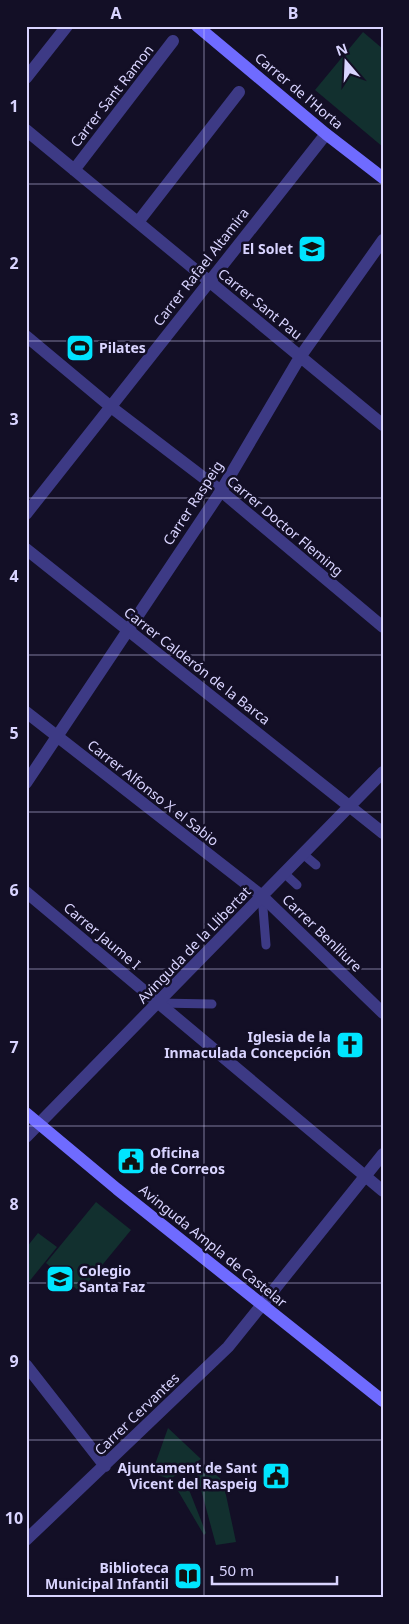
<svg xmlns="http://www.w3.org/2000/svg" width="409" height="1624" viewBox="0 0 409 1624" font-family="'Noto Sans',sans-serif">
  <rect width="100%" height="100%" fill="#130f26"/>
  <path fill="#12302f" d="M363,32L383,49V147L315,90Z
    M96,1202L131,1230L80,1292L46,1263Z
    M38,1233L57,1247L28,1283L26,1281V1248Z
    M168,1428L201,1459L170,1479L152,1473Z
    M206,1466L223,1481L236,1542L216,1545L196,1471Z
    M184,1477L206,1533L204,1535L174,1484Z"/>
  <g fill="none" stroke-linecap="round" stroke-linejoin="round">
    <path stroke="#3d3a85" stroke-width="9" d="M303,854L316,865
      M284,873L297,885
      M262,896L266,945
      M159,1003L212,1004"/>
    <path stroke="#3d3a85" stroke-width="12" d="M26,78L67,26
      M26,130L383,425
      M74,170L173,41
      M138,222L239,92
      M26,336L111,407L221,491L383,627
      M26,514L326,134
      M26,549L383,833
      M26,712L262,896L383,1013
      M26,783L221,491L300,357L383,240
      M26,892L383,1191
      M26,1137L383,772
      M26,1365L105,1466
      M26,1540L228,1347L383,1154"/>
    <path stroke="#6f6bff" stroke-width="12" d="M197,26L326,134L383,178
      M26,1113L117,1189L383,1401"/>
  </g>
  <path fill="none" stroke="#d9d4ff" stroke-width="1" stroke-opacity="0.55" d="M204,26V1598M26,184H383M26,341H383M26,498H383M26,655H383M26,812H383M26,969H383M26,1126H383M26,1283H383M26,1440H383"/>
  <defs>
    <symbol id="school-square" viewBox="-11 -11 22 22"><rect x="-9" y="-9" width="18" height="18" rx="4" fill="#00e5ff" stroke="#130f26"/><path d="M0-5L7-2L0 1L-7-2ZM-4 1L0 2.5L4 1V4Q0 6-4 4Z" fill="#111"/></symbol>
    <symbol id="stadium-square" viewBox="-11 -11 22 22"><rect x="-9" y="-9" width="18" height="18" rx="4" fill="#00e5ff" stroke="#130f26"/><path d="M0-5a6.5 5 0 1 0 0 10a6.5 5 0 1 0 0-10ZM-3.5-1.8h7v3.6h-7Z" fill="#111"/></symbol>
    <symbol id="church-square" viewBox="-11 -11 22 22"><rect x="-9" y="-9" width="18" height="18" rx="4" fill="#00e5ff" stroke="#130f26"/><path d="M-1.2-6h2.4v3.5h3.3v2.4h-3.3V6h-2.4V-.1h-3.3v-2.4h3.3Z" fill="#111"/></symbol>
    <symbol id="civic-square" viewBox="-11 -11 22 22"><rect x="-9" y="-9" width="18" height="18" rx="4" fill="#00e5ff" stroke="#130f26"/><path d="M-.6-6.5H3V-4.5H.6V-3L4-1V1h2V6H-6V1h2V-1L-.6-3ZM-1.2 2.5V6h2.4V2.5Z" fill="#111"/></symbol>
    <symbol id="library-square" viewBox="-11 -11 22 22"><rect x="-9" y="-9" width="18" height="18" rx="4" fill="#00e5ff" stroke="#130f26"/><path d="M-6-4Q-3-5.5-.7-3.5V5Q-3 3-6 4ZM6-4Q3-5.5 .7-3.5V5Q3 3 6 4Z" fill="#111"/></symbol>
  </defs>
  <g fill-rule="evenodd">
    <use href="#school-square" x="296" y="233" width="32" height="32"/>
    <use href="#stadium-square" x="64" y="332" width="32" height="32"/>
    <use href="#church-square" x="334" y="1029" width="32" height="32"/>
    <use href="#civic-square" x="115" y="1145" width="32" height="32"/>
    <use href="#school-square" x="44" y="1263" width="32" height="32"/>
    <use href="#civic-square" x="260" y="1460" width="32" height="32"/>
    <use href="#library-square" x="172" y="1560" width="32" height="32"/>
  </g>
  <g text-anchor="middle" stroke-width="5" stroke-linejoin="round" paint-order="stroke">
    <g font-size="14" fill="#d9d4ff" stroke="#130f26">
      <text transform="translate(299 91) rotate(40)" y="5">Carrer de l'Horta</text>
      <text transform="translate(112 96) rotate(-52)" y="5">Carrer Sant Ramon</text>
      <text transform="translate(201 267) rotate(-52)" y="5">Carrer Rafael Altamira</text>
      <text transform="translate(260 304) rotate(39)" y="5">Carrer Sant Pau</text>
      <text transform="translate(193 503) rotate(-57)" y="5">Carrer Raspeig</text>
      <text transform="translate(285 526) rotate(40)" y="5">Carrer Doctor Fleming</text>
      <text transform="translate(197 666) rotate(38)" y="5">Carrer Calderón de la Barca</text>
      <text transform="translate(153 793) rotate(38)" y="5">Carrer Alfonso X el Sabio</text>
      <text transform="translate(322 933) rotate(44)" y="5">Carrer Benlliure</text>
      <text transform="translate(102 936) rotate(40)" y="5">Carrer Jaume I</text>
      <text transform="translate(194 945) rotate(-46)" y="5">Avinguda de la Llibertat</text>
      <text transform="translate(213 1246) rotate(39)" y="5">Avinguda Ampla de Castelar</text>
      <text transform="translate(137 1414) rotate(-44)" y="5">Carrer Cervantes</text>
    </g>
    <g font-size="14" font-weight="bold" fill="#d9d4ff" stroke="#130f26" text-anchor="end">
      <text x="293" y="254">El Solet</text>
      <text x="99" y="353" text-anchor="start">Pilates</text>
      <text x="331" y="1042">Iglesia de la<tspan x="331" dy="16">Inmaculada Concepción</tspan></text>
      <text x="150" y="1158" text-anchor="start">Oficina<tspan x="150" dy="16">de Correos</tspan></text>
      <text x="79" y="1276" text-anchor="start">Colegio<tspan x="79" dy="16">Santa Faz</tspan></text>
      <text x="257" y="1473">Ajuntament de Sant<tspan x="257" dy="16">Vicent del Raspeig</tspan></text>
      <text x="169" y="1573">Biblioteca<tspan x="169" dy="16">Municipal Infantil</tspan></text>
    </g>
  </g>
  <rect width="409" height="1624" fill="none" stroke="#130f26" stroke-width="55"/>
  <g transform="translate(346 62) rotate(341)" stroke="#130f26" stroke-width="4" paint-order="stroke">
  <path d="M0-4L9 19L0 12L-9 19Z" fill="#d9d4ff"/>
  <text y="-8" font-size="14" font-weight="bold" text-anchor="middle" fill="#d9d4ff">N</text>
  </g>
  <path d="M212 1576v8h125v-8" fill="none" stroke="#d9d4ff" stroke-width="2.5"/>
  <text x="219" y="1576" font-size="15" fill="#d9d4ff" stroke="#130f26" stroke-width="4" paint-order="stroke">50 m</text>
  <rect x="28" y="28" width="354" height="1568" fill="none" stroke="#d9d4ff" stroke-width="2"/>
  <g font-size="16" text-anchor="middle" font-weight="bold" fill="#d9d4ff">
    <text x="116" y="19">A</text>
    <text x="293" y="19">B</text>
    <text x="14" y="112">1</text>
    <text x="14" y="269">2</text>
    <text x="14" y="425">3</text>
    <text x="14" y="582">4</text>
    <text x="14" y="739">5</text>
    <text x="14" y="896">6</text>
    <text x="14" y="1053">7</text>
    <text x="14" y="1210">8</text>
    <text x="14" y="1367">9</text>
    <text x="14" y="1524">10</text>
  </g>
</svg>
